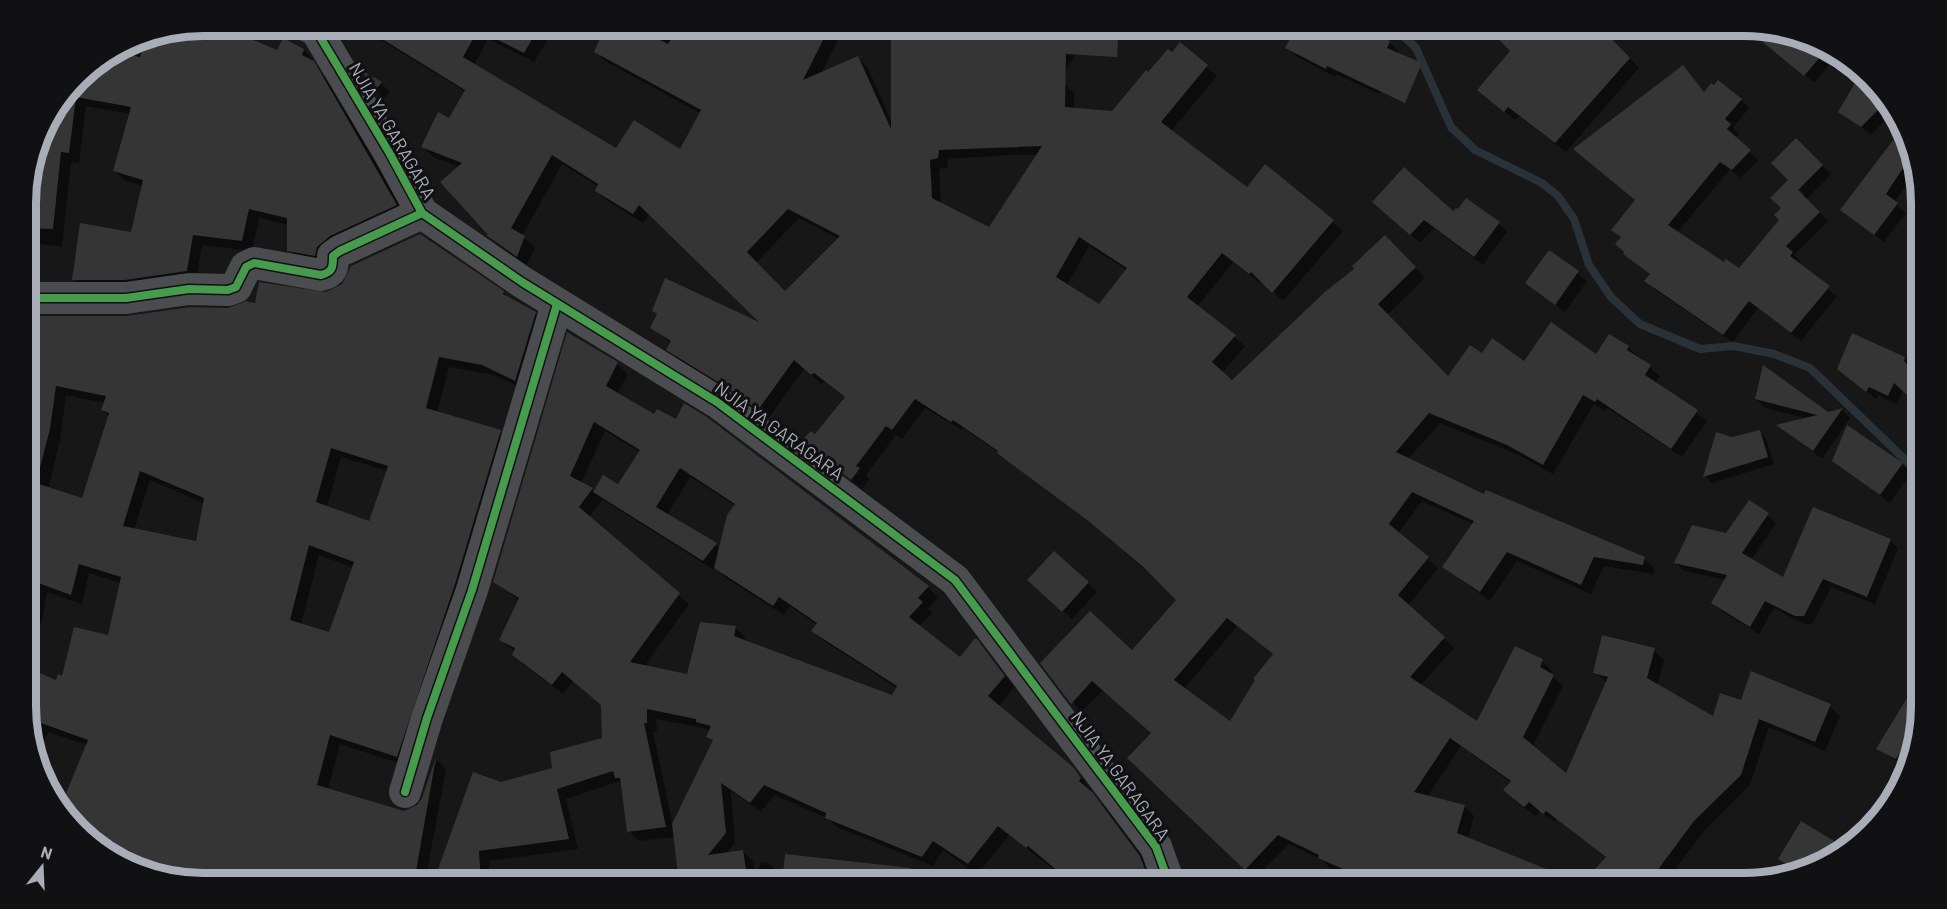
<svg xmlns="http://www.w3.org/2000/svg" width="1947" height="909" viewBox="0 0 1947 909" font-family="Barlow,sans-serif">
  <rect width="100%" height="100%" fill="#171717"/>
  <path fill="#0007" fill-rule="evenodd" d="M203,26H216L278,52L284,40L304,50L314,61L306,86L318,70L327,79L406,215L327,258L299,260L289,250V225L259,218L252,251L202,245L196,281L84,290L73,279L132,234L143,186L125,181L115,171L131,114L86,106L79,163L71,162L62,247L28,242V292L26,294V191L44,125L86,70L136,39Z
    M358,26H556L534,62L488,39L474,65L617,150L680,151L700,113L605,61L595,51L608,26H845L821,74L858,58L868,68L892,123L948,40L951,26H1098L1059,78L1074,93V109L1112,112L1181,44L1217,76L1171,131L1247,189L1265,166L1343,231L1283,301L1262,281L1260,283L1233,262L1197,307L1245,346L1222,373L1232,383L1356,269L1385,237L1425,278L1387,315L1449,378L1482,355L1524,363L1597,356L1628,347L1660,376L1655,383L1707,421L1682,457L1607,408L1605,411L1594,404L1553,474L1519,455L1440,423L1408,459L1485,496L1645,559L1655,569L1653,574L1604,566L1591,594L1517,561L1490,601L1444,567L1473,524L1422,501L1398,534L1438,568L1408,606L1454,648L1420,686L1477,723L1516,648L1542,661L1552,671L1551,674L1563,686L1532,747L1567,776L1607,683L1595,672L1654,650L1664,660L1657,686L1713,718L1742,702L1830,706L1840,716L1825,751L1769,727L1750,785L1704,831L1665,883H1593L1589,878L1607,858L1557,819L1554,822L1540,811L1535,816L1515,800L1511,783L1461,746L1427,797L1464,806L1474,816L1468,839L1568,883H1364L1330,868L1322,860L1289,844L1255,878L1139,768L1152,733L1103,690L1081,712L1042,663L1132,653L1178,601L1103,532L999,453L963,428L962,430L925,408L902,439L896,435L866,475L869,479L862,489L802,442L815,436L846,398L825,382L822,384L804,369L768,419L738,396L678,359L668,349L671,343L652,328L658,315L653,311L765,327L650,213L643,223L606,200L596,191L599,187L562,164L522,236L535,247L527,265L498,245L490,237L460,167L433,157L423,147L450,120L466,92ZM1007,155H1037L990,229L941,204L939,169L947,168L948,159ZM799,218L839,239L785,293L756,263ZM1089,246L1127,270L1099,306L1067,285ZM1237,626L1274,655L1230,723L1184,689Z
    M1298,26H1359L1364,32L1389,42L1398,51L1396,56L1401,60L1379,94L1336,74L1335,77L1296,56L1287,48Z
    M1488,26H1597L1639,68L1566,152L1519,116L1515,120L1479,90L1512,51Z
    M1775,32L1812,39L1835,57L1814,83L1766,42Z
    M1683,67L1705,93L1741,100L1749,108L1733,128L1739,134L1735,138L1758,160L1741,178L1730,169L1677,233L1724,264L1739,270L1805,194L1773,163L1796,140L1831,174L1806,200L1828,221L1794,255L1801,262L1798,265L1837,296L1801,341L1758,308L1733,342L1655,290L1646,281L1651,275L1625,253L1622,239L1613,230L1636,201Z
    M366,75L381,83L390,92L384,99Z
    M1860,76L1885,95L1892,113L1871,135L1840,111Z
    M1900,132L1916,171L1894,203L1906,213L1884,242L1842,209Z
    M1383,210L1454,213L1499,223L1507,232L1483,265L1434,228L1420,243Z
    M1550,252L1587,281L1565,312L1527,283Z
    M503,292L510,300L535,313L545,323L526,390L494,375L449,367L437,413L500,432L510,442L407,766L340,744L328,790L404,813L418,807L423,798L437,760L446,769L425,883L203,884L62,814L57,802L63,804L87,745L48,732L38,756L27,729V670L57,682L109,637L121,583L89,573L82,604L47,592L42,621L31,646L27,645L26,318H126L228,309L318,294ZM66,395L105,403L103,410L109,417L83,500L48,489L60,440ZM341,457L388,471L370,523L327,507ZM150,480L204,503L197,543L134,530ZM319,555L354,568L330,634L301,625Z
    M568,334L617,364L628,374L617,394L928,587L938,597L928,609L932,613L919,627L960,659L975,640L987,651L1014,687L998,707L1083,779L1090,789L1088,791L1103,805L1150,867L1155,883H1052L1060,874L1009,835L977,875L943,850L933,866L837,827L827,818L774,795L761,812L731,791L735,843L727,853L742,851L753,861L755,880L761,862L768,863L776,871L785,870L787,856L914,870L924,880L922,883H594V875L680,878L675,837L639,841L629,831L620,781L566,799L578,849L489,861L490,873L531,874L540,883H434L474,774L501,783L553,769L604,739L603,706L573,681L563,694L524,665L514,655L515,652L501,640L519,600L495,582ZM605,431L640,452L618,486L595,492L581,483ZM690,477L736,506L720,548L667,515ZM602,499L714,570L716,568L726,578L784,615L790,606L817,625L813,631L824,641L897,688L893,697L745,641V637L735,627L688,676L644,667L689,604L589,517ZM656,719L704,728L710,732L708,737L714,742L673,826L653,732H657Z
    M1905,358L1913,367L1897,404L1878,395L1876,399L1838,368Z
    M1756,399L1828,413L1842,410L1850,418L1822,459L1779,426L1809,419L1765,408Z
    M1759,431L1766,439L1774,464L1712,483L1705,476Z
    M1921,444V466L1911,456Z
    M1834,460L1902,464L1911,473L1890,503Z
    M1750,502L1776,523L1751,560L1784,579L1890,540L1898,548L1875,604L1831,587L1812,624H1804L1774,608L1759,634L1721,611L1712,603L1726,580L1684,571L1676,563L1727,534Z
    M1054,553L1097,592L1072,619L1038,589Z
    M1907,742L1911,746L1904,756L1911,760L1908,774L1888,798L1882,792L1899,762L1878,749Z
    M1846,850L1843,853L1793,870L1780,859Z
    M1721,878L1727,883H1717Z"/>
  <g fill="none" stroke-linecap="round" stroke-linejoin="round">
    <path stroke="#2a3239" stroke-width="8" d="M1393,26L1416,48L1451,127L1475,150L1542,183L1558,196L1574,219L1589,265L1611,297L1640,324L1700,349L1734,346L1774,354L1810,368L1921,475"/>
  </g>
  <path fill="#353536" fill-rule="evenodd" d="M203,26H220L277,50L283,38L304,49L302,55L314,61L397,205L330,236L317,247L315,256L287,251V218L249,209L242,241L193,235L187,271L125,280H72L80,223L131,232L143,180L113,171L131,107L76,97L69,153L61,152L53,229L26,228V191L44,125L86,70L114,52L140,57L146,37Z
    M361,26H540L524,53L478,30L463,57L616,148L634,120L680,149L701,110L594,52L604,30L611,32L615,26H633L668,44L679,26H830L803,80L858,56L891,129V40L947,39L950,26H1016V30H1072V26H1119L1117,57L1066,54L1065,107L1112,111L1146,70L1148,72L1168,49L1172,52L1180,42L1208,65L1161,122L1247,187L1265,164L1334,220L1272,293L1251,272L1249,274L1222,253L1187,297L1236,335L1212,362L1232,380L1326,291L1354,269L1352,266L1385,235L1416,267L1378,304L1448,376L1470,345L1482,353L1492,338L1524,361L1551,322L1596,354L1609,334L1629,346L1627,350L1651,365L1645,375L1698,410L1671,449L1597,399L1595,402L1583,395L1543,465L1507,445L1429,413L1396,452L1484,494L1486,490L1645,557L1643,565L1594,557L1581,585L1507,552L1480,592L1442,567L1474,521L1412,492L1389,524L1429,557L1398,595L1445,637L1410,677L1477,721L1515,646L1543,659L1540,667L1554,675L1523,737L1566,773L1608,677L1593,673L1602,635L1655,648L1647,678L1713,716L1720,693L1741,700L1751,671L1831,704L1815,742L1759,719L1741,775L1694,821L1648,883H1582L1606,857L1546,811L1543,814L1529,802L1524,807L1503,790L1511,781L1450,738L1414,792L1465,805L1457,833L1581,883H1375L1318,858L1319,855L1278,835L1245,870L1127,758L1151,733L1092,681L1071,704L1040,663L1090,611L1132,650L1176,600L1143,567L1091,523L997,453L998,451L953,420L951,422L915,399L892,430L886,426L856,466L860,468L851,480L800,442L811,431L815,434L845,397L814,373L811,375L794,360L758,410L726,387L666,350L671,341L650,328L657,314L652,311L665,278L759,322L639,205L633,214L595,191L598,184L552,155L511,228L525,236L517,257L486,235H488L440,182L462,163L421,147L438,112L449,118L465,90ZM1042,146L989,227L932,198L930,160L938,158L939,150ZM788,209L840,236L785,291L747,252ZM1079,237L1127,268L1099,304L1056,277ZM1227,618L1273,654L1253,679L1255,680L1230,721L1174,680Z
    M1297,26H1354L1390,41L1387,48L1422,63L1405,103L1327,66L1326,69L1285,48Z
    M1486,26H1599L1630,58L1555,143L1508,107L1504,112L1477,90L1510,51Z
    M1743,26L1812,39L1826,50L1804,76Z
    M1683,65L1704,92L1711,83L1714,85L1718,80L1742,99L1725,119L1731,124L1727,129L1751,150L1732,170L1720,162L1668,225L1724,262L1726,259L1739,268L1779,220L1774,215L1781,208L1770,198L1788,180L1820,212L1786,246L1793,252L1790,256L1830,286L1791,333L1749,301L1723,335L1644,281L1650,274L1623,254L1624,252L1615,244L1621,237L1611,230L1635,200L1573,149Z
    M362,71L382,82L374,92Z
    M1859,76L1885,95L1887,101L1861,127L1838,112Z
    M1900,131L1910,157L1886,194L1898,203L1874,235L1840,210Z
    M1796,138L1823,165L1798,190L1771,163Z
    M1404,167L1453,211L1456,208L1458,209L1466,198L1500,222L1474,257L1424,220L1410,235L1372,202Z
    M420,234L504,291L503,294L536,312L515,381L482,365L439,357L426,408L501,430L455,584L397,757L330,735L317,785L404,811L417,805L422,798L436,757L414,883H296L280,879L279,883L203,884L135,870L62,814L60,808L88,740L27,718V668L56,680L58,674L62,676L74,627L108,635L121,577L79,564L71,595L27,579L26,316H126L190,307L228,308L246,301L255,303L259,282L326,292L342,284L351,266ZM56,386L106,396L101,410L109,413L82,498L36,483L50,429ZM331,448L388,466L369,521L316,502ZM140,471L204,498L196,541L123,526ZM309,545L354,562L329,632L290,620Z
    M1549,250L1579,271L1555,305L1525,283Z
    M567,332L618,362L606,386L654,414L657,409L676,419L684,403L707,417L929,586L918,598L923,602L909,617L960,657L975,638L977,639L1005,676L988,696L1073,767L1081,778L1079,781L1093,793L1140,856L1150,883H1072L1028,846L1026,848L998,826L968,864L933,841L922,857L825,818L826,813L764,785L750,803L721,783L726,833L708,855L743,850L748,883H679L672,824L713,740L706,737L711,726L696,722V719L647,709V723H644L666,827L627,832L620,778H615L613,771L557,789L569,839L479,851L481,883H433L473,772L501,782L552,768L550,752L602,738L601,705L562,672L552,685L512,655L515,648L499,640L519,598L493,582ZM594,422L640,450L618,484L603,475L593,492L703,561L717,543L656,507L680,468L735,504L727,515L714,568L773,606L779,597L817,623L811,631L897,686L892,695L734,636L736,626L700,622L687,674L630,662L680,593L579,507L593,488L570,476Z
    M1852,333L1905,357L1904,361L1921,378V408L1894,383L1888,396L1869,387L1866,392L1837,369Z
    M1763,365L1828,412L1843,408L1813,451L1776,425L1817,415L1755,399Z
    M1847,425L1903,463L1880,495L1832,461Z
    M1760,430L1768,457L1703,477L1716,432L1732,437Z
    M1749,500L1769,513L1742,553L1783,577L1813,507L1891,539L1867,597L1823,579L1804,616H1795L1765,601L1750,627L1711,603L1727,575L1674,563L1692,525L1726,533Z
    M1054,551L1089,582L1062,612L1027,580Z
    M1921,675L1922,706L1918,725L1896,759L1876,749Z
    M1801,821L1847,849L1843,853L1795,869L1778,859Z
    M785,854L911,868L910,883H782Z"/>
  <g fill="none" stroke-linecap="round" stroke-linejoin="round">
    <path stroke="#4b4c50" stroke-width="32" d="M307,26L316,30L390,154L422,213L522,282L717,402L955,580L1156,847L1169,883
      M26,298H126L189,289L228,290L236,287L246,267L254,263L321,275C333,272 333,267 333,256L340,251L422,213
      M405,792L427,718L472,590L557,304"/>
    <defs>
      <path id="cycleway" d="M307,26L316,30L390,154L422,213L522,282L717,402L955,580L1156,847L1169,883
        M26,298H126L189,289L228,290L236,287L246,267L254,263L321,275C333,272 333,267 333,256L340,251L422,213
        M405,792L427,718L472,590L557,304"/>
    </defs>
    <use href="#cycleway" stroke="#111113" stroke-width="11"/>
    <use href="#cycleway" stroke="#469c4c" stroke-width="8"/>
  </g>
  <g text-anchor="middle" stroke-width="6" stroke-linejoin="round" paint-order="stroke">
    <g font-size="18" fill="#a8adb8" stroke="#111113">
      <text transform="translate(392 131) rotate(60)" y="6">NJIA YA GARAGARA</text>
      <text transform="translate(779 431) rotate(36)" y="6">NJIA YA GARAGARA</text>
      <text transform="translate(1120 776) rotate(54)" y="6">NJIA YA GARAGARA</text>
    </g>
  </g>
  <path d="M0 0H1947V909H0ZM203 36H1744A167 167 0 0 1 1911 203V706A167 167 0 0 1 1744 873H203A167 167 0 0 1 36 706V203A167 167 0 0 1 203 36Z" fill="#111113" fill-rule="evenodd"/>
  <path fill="none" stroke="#a8adb8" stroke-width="8" d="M203 36H1744A167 167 0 0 1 1911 203V706A167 167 0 0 1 1744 873H203A167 167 0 0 1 36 706V203A167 167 0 0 1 203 36Z"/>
  <g transform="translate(42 867) rotate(18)" stroke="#111113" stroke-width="4.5" paint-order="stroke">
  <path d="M0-4.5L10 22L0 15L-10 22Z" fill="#a8adb8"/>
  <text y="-9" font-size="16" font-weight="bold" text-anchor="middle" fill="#a8adb8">N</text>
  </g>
</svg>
